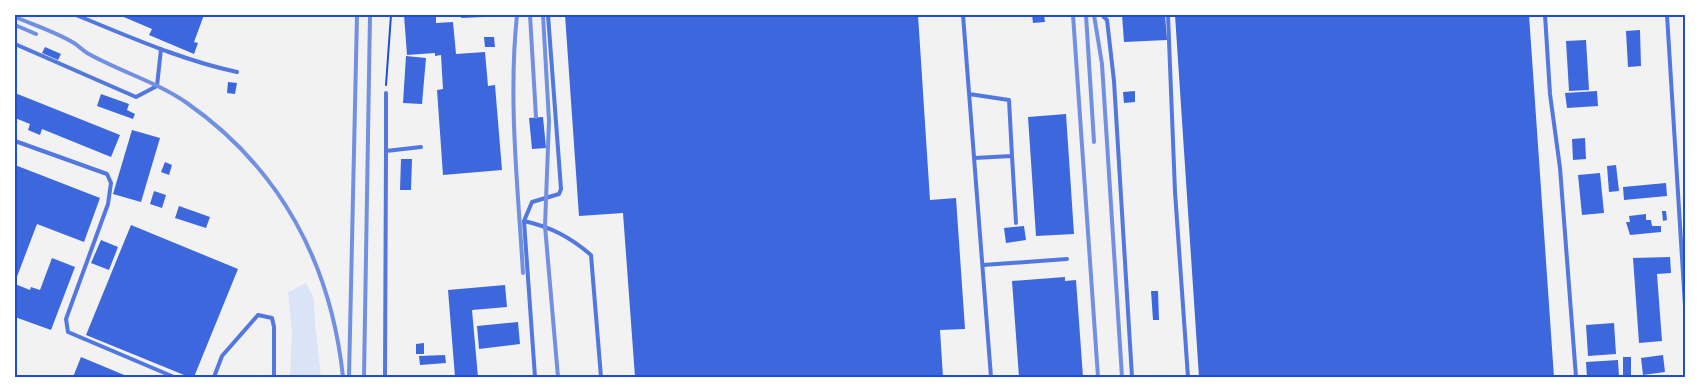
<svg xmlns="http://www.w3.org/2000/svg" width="1700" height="392" viewBox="0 0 1700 392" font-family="Mulish,sans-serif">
  <rect width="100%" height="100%" fill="#f2f2f2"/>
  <path fill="#dbe4f7" d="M306,283L314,299L315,324L321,377H290L292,332L288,292Z"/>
  <path fill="#3d67dc" d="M119,15H204L194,42L198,43L194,54L149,35L152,29Z
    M404,15H436V23L453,22L456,54L485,52L488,86L495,85L502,170L443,175L437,90L443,89L441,55L435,56V53L407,55Z
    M461,15H483V17L461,18Z
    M565,15H918L930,200L956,198L965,329L940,330L943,377H635L623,213L579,216Z
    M1032,15H1044L1045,22L1033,23Z
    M1122,15H1165L1167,40L1124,42Z
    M1175,15H1529L1554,377H1199Z
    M1640,30L1641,66L1628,67L1626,31Z
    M484,37H494L495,47H485Z
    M1586,40L1589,90L1569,91L1566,41Z
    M45,47L61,54L58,60L42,53Z
    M406,56L426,58L422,104L403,103Z
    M228,82L237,83L235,94L227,93Z
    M1135,91V102L1124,103L1123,92Z
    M1597,91L1598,106L1567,108L1565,93Z
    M15,93L120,135L111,157L42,129L40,135L28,130L30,124L15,118Z
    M101,94L129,104L127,110L135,114L133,119L97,106Z
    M1066,114L1074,234L1036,236L1028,117Z
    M543,117L546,148L532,149L529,118Z
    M132,130L160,138L141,202L113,194Z
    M1585,138L1586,159L1573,160L1572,139Z
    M401,159H412L411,190H400Z
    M165,162L172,165L169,175L161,172Z
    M15,165L100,198L84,242L37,224L15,282Z
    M1616,165L1619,191L1609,192L1607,166Z
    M1600,173L1604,213L1582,215L1578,175Z
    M1666,183L1667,196L1624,200L1623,187Z
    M154,191L166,195L162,208L150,204Z
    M179,206L210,217L206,228L175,218Z
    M1662,211H1666L1667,220L1663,221Z
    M1646,214V220H1651L1652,226H1661V232L1630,235L1626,222H1630L1629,216Z
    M131,225L238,269L194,377H189L86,335Z
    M1024,226L1026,240L1006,243L1004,228Z
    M101,240L118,247L109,270L91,263Z
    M1670,257L1671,273L1657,274L1662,341L1639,343L1633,258Z
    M52,258L75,267L51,330L15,317V284L30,290L31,287L40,290Z
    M1065,277V281L1076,280L1083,377H1019L1012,281Z
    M505,285L507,307L472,310L478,377H455L448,290Z
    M1151,291H1158L1159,320H1153Z
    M518,322L520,344L479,349L477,326Z
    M1614,323L1616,354L1588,356L1586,325Z
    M424,343V354H416V344Z
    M445,355L446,363L420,365L419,356Z
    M1663,355L1665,372L1643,375L1641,358Z
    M81,357L129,377H73Z
    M1623,357H1631V377H1623Z
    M1618,360L1619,377H1587L1586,362Z"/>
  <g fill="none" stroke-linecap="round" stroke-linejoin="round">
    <path stroke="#1d4ed8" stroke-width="2" d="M386,85L391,15"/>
    <path stroke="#5277de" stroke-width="4" d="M76,15C128,36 181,60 237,72
      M963,15L991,377
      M1102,15L1107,20L1114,81L1132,377
      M1168,15L1175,192L1188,377
      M1545,15L1550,94L1560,168L1576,377
      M1667,15L1685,306
      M15,44L136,97L157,86L161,49
      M386,93V151
      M969,94L1009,100L1012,156
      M15,141L107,174L111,183L108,204L66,319L68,332L174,377
      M974,158L1012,156L1016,223
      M524,221C551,227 570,237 591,255L601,377
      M983,265L1067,259
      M214,377L222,356L258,315L272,318L274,327V377
      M385,377L386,151L421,147
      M535,377L524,221L532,202L559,194L561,189L548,15"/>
    <path stroke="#7290e2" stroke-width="4" d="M517,15C508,100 518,188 523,273
      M530,15L536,117
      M543,15L549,121L545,226L558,377
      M1073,15L1098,377
      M1086,15L1094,142
      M1094,15L1102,64L1122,377
      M15,17C34,25 56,32 74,43C79,46 83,51 89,54C121,72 157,82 187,103C281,169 331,264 343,377
      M15,25L36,34
      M349,377L357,15
      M364,377L370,15"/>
  </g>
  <rect width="1700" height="392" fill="none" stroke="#ffffff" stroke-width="32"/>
  <rect x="16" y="16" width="1668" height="360" fill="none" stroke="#1d4ed8" stroke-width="2"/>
</svg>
